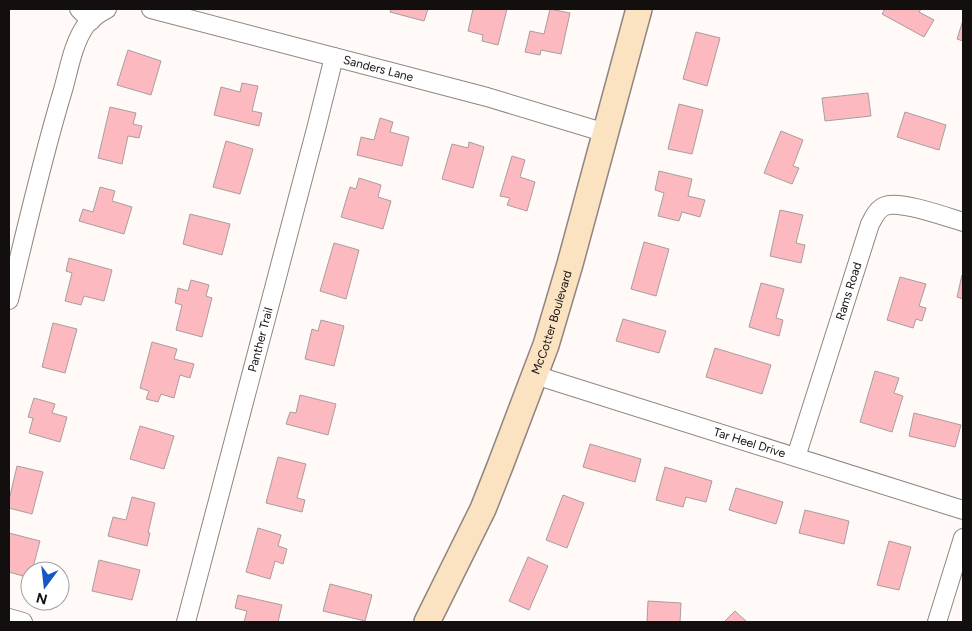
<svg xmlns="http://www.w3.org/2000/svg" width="972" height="631" viewBox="0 0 972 631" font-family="Figtree,sans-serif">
  <rect width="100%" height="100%" fill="#fffaf8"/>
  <path fill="#fcb9c0" stroke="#a99d9e" d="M391,9H428L424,21L390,12Z
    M473,9H507L498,45L482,41L483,35L468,31Z
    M550,9L570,13L561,54L541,50L540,55L525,52L530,31L544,34Z
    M885,9H921L919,12L934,20L924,37L882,14Z
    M963,20V41L957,39Z
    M696,32L720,38L707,86L683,79Z
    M128,50L161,61L151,95L117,85Z
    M242,83L258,86L252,111L262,113L259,126L214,115L221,87L240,92Z
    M868,93L871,116L825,121L822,98Z
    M679,104L703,110L692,154L668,149Z
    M110,107L136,113L133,124L142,126L139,138L128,136L122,164L98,158Z
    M905,112L946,125L939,150L897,137Z
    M380,118L393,122L390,132L409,137L402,166L357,155L361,137L374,140Z
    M781,131L803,140L793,166L799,168L792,184L764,173Z
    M226,141L253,149L240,194L213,187Z
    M469,142L484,147L473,188L442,179L452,144L468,148Z
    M512,156L525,160L520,177L535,182L527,211L507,205L510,198L500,196Z
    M659,171L692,179L688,196L705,200L700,217L682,212L679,221L658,216L664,193L655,190Z
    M359,178L381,185L378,197L391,201L383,229L341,217L350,187L356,189Z
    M100,187L115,191L112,201L132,207L124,234L79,221L83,209L93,212Z
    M780,210L803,215L796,243L805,245L801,263L770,256Z
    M190,214L230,224L222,255L183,244Z
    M644,242L669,249L656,296L631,289Z
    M334,243L359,250L346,299L320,291Z
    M69,258L112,270L104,301L84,296L81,305L65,301L72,273L66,271Z
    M962,275H963V299L957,297Z
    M900,277L926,284L919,306L926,308L922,321L916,319L913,328L887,320Z
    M191,280L209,285L206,296L212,298L202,337L176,330L182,305L175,303L178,288L188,291Z
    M761,283L784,289L776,318L783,320L779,336L749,327Z
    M623,319L666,331L659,353L616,341Z
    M321,320L344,326L334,366L305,359L312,329L318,331Z
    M53,323L77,329L65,373L42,367Z
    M152,342L177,349L174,359L194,364L190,378L180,375L174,398L161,394L158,402L146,399L149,391L140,388Z
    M715,348L771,365L762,394L706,377Z
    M875,371L899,378L894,393L903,396L892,432L860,422Z
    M300,395L336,404L328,435L286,424L290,412L296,413Z
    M34,398L55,404L52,413L67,417L60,442L29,433L33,418L28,417Z
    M914,413L961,425L955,447L909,436Z
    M140,426L174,436L164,469L130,459Z
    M590,444L641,459L635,482L583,467Z
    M278,457L306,464L297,498L305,500L302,512L266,503Z
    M17,466L43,472L32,514L9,508V500Z
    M665,467L712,481L706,502L686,497L683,507L656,500Z
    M736,488L783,502L776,524L729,510Z
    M563,495L584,503L567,548L546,540Z
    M132,497L155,503L148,533H150L147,546L108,536L113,517L126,520Z
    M805,510L849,521L844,544L799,533Z
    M258,528L281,535L278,546L287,549L283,564L275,561L270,579L246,572Z
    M9,533L40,541L32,571H30V578L9,572Z
    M889,541L911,547L899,590L877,585Z
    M528,557L548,566L529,610L509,601Z
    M99,560L140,570L132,600L92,591Z
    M330,584L372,595L365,621L323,611Z
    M238,595L282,605L278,622H244L247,611L235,608Z
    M648,601L681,603L680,622H647Z
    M735,611L747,622H724Z"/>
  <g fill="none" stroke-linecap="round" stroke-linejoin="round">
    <defs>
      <g id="street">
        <path d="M79,9L91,21"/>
        <path id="s1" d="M151,9L487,97L606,133"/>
        <path d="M9,300C26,230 42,159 63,90C69,69 73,43 86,25C92,18 99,13 107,9"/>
        <path id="s2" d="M535,375L963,510"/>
        <path id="s3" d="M796,457L870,224C874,217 877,209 885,206C900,200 947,217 963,222"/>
        <path d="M9,618L23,622"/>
        <path id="s4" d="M186,622L316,129L334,57"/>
        <path d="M937,622L963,538"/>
      </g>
      <g id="secondary">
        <path id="s5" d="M427,622L483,509L500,466L546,345L570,264L639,9"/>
      </g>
    </defs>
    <use href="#street" stroke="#908581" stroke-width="20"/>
    <use href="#secondary" stroke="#908581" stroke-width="28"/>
    <use href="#street" stroke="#fff" stroke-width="18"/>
    <use href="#secondary" stroke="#fbe2c1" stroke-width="25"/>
  </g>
  <g text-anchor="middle" stroke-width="4" stroke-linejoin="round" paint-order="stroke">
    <g font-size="12" fill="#130f0e" stroke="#fff">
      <text dy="4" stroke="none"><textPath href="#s1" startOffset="235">Sanders Lane</textPath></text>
      <text dy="4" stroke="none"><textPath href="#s3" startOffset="174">Rams Road</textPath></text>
      <text dy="4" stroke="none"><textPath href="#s5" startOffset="325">McCotter Boulevard</textPath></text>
      <text dy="4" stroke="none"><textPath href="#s4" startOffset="292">Panther Trail</textPath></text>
      <text dy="4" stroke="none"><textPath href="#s2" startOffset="225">Tar Heel Drive</textPath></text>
    </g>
  </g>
  <rect width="972" height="631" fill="none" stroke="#130f0e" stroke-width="20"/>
  <g transform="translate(45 586) rotate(195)"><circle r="24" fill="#ffffff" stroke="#a19f9f"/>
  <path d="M0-4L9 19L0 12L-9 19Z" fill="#1857c3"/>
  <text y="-8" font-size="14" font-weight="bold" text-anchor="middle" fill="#130f0e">N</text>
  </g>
</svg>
